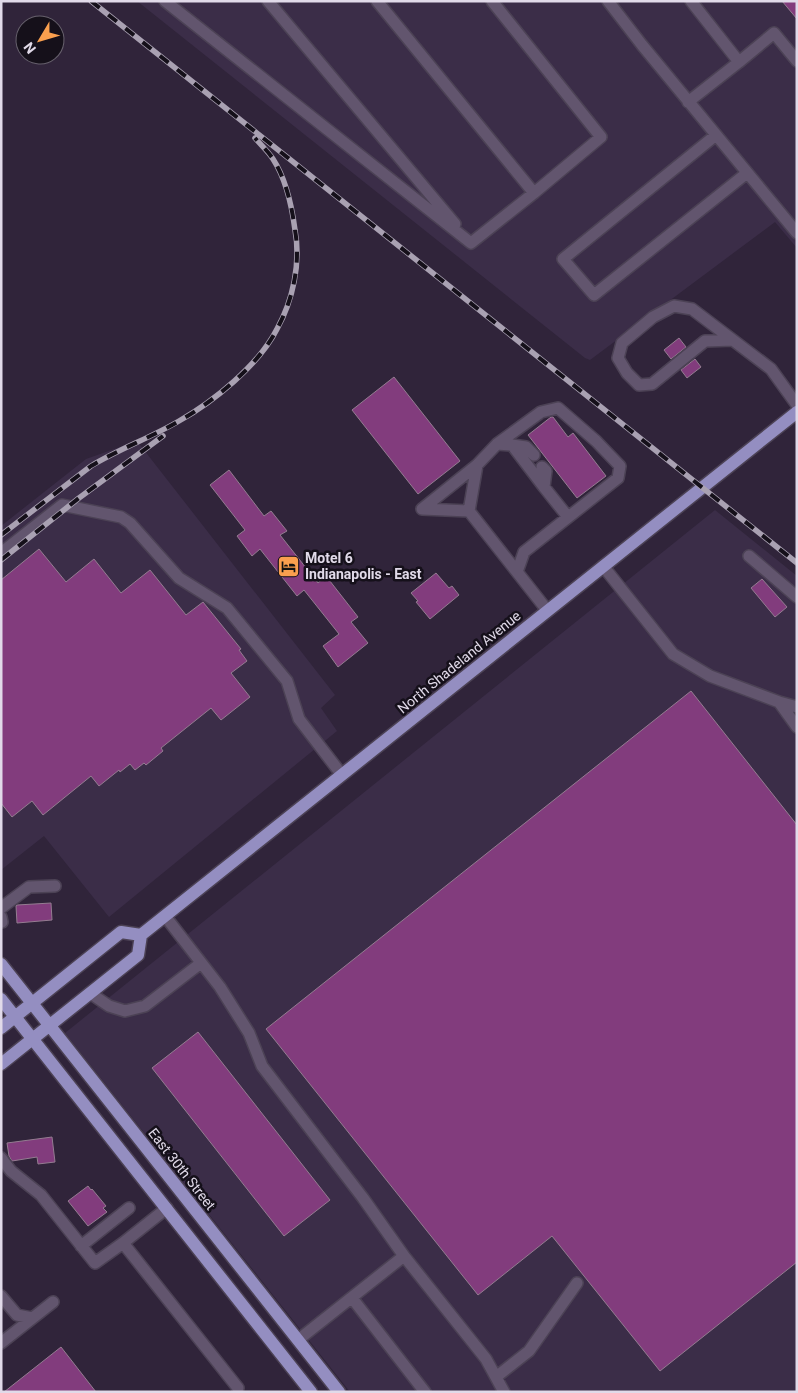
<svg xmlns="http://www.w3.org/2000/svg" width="798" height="1393" viewBox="0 0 798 1393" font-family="Roboto,sans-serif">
  <rect width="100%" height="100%" fill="#30243a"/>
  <path fill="#3b2d48" d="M137,1H797V248L775,222L590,360L585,358Z
    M137,441L335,695L321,708L337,731L109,917L44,836L1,870V526L86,459Z
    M715,510L797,576V1392H350L65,1033Z"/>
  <path fill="#823c7d" stroke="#947c91" d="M782,1H797V19Z
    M679,338L686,347L671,359L664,350Z
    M695,359L701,367L687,378L681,370Z
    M394,377L460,461L418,494L352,410Z
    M551,417H553L568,437L573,433L606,476L577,498L528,435Z
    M229,470L264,516L271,511L287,531L280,535L318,583L326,576L358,617L351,622L368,643L338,667L323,646L339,634L304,590L297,596L260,549L252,556L237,536L245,530L210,485Z
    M39,549L66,582L94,559L121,593L150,570L186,615L203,602L241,649L239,650L247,661L231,673L250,697L221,720L211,708L161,748L163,751L146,765L144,763L135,770L130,764L120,772L119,770L99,786L91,776L43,815L32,801L12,817L1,803V580Z
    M436,573L449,588L452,586L459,595L430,619L416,602L418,601L411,593Z
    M762,579L787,607L775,617L751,588Z
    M691,691L797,825V1262L660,1371L552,1236L478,1295L266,1029Z
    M51,903L52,920L17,923L16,906L17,905Z
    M198,1032L330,1200L284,1236L152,1068Z
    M52,1137L55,1162L38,1164L37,1157L12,1161L9,1156L7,1143Z
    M88,1186L91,1190L92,1189L106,1206L103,1208L107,1212L88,1226L68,1201Z
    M61,1347L96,1392H4Z"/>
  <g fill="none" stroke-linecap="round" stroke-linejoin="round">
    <defs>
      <path id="minor" d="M165,1L471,243L534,193L601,137L492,1
        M268,1L455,224
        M377,1L534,193
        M608,1L642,45L797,233
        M739,62L774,33L797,61
        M688,102L739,62L691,1
        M716,135L563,259L594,295L747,173
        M733,340L705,341L652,384L639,385L627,373L618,358L622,343L653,317L674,306L692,309L771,369L797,405
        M497,444L512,445L544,487L568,517
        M512,445L526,447L534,455
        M477,465L497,444L541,412L558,408L596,441L620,466L618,478L524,552L517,572
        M542,467L546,471L544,487
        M469,511L477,465L422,509L469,511L547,610
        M1,553L62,505L121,517L130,523L179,578L227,608L287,681L299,719L342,775
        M749,556L797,597
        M603,566L673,654L710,676L779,702L797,707
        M779,702L797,727
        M1,908L29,887L55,886
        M165,916L220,987L249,1033L262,1066L363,1198L404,1256L486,1359L504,1392
        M1,917L2,922
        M90,993L109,1006L125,1011L145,1006L201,963
        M1,1158L11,1171L41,1195L95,1263L123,1243
        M167,1208L123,1243L238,1388
        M81,1246L129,1208
        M1,1296L17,1315L32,1318
        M352,1298L425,1392
        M298,1340L404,1256
        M1,1343L53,1302
        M496,1377L529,1351L577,1283"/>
      <path id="major" d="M1,964L339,1392
        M1,999L311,1392
        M1,1028L121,932L141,935
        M1,1064L138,955L141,935L797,412"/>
    </defs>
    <use href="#minor" stroke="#4c4255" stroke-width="14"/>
    <use href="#major" stroke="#4c4255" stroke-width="15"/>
    <use href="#minor" stroke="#62556e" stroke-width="11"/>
    <use href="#major" stroke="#948ec1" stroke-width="12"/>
    <defs>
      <path id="rail" d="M91,1L797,563
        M1,535L91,466C119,449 150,438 179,421C213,402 259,365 277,329C293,300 301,263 295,230C292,207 286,179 273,159C268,151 261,145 255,138
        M1,560L79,498L163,436"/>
    </defs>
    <use href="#rail" stroke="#a9a1b2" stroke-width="5.5"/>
    <use href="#rail" stroke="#15101a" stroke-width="4" stroke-dasharray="11" stroke-linecap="butt"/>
  </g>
  <defs>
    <symbol id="hotel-square" viewBox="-11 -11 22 22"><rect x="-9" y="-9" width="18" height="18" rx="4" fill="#fa9f4e" stroke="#15101a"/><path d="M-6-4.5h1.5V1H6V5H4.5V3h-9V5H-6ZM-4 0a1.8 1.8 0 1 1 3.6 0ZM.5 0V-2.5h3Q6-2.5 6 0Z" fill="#111"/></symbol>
  </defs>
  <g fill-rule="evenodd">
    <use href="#hotel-square" x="276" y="554" width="25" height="25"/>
  </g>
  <g text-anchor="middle" stroke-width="5" stroke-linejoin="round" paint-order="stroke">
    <g font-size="14" font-weight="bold" fill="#e1dae9" stroke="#15101a" text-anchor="start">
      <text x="305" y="563">Motel 6<tspan x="305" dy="16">Indianapolis - East</tspan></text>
    </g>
    <g font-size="14" fill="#e1dae9" stroke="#15101a">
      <text transform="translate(459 662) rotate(-39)" y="5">North Shadeland Avenue</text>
      <text transform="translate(182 1169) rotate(52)" y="5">East 30th Street</text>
    </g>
  </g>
  <rect width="798" height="1393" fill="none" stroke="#e1dae9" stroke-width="5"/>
  <g transform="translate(40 40) rotate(232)"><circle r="24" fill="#15101a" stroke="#67616d"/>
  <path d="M0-4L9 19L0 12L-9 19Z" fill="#fa9f4e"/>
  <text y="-8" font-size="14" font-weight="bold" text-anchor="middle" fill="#e1dae9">N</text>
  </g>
</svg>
